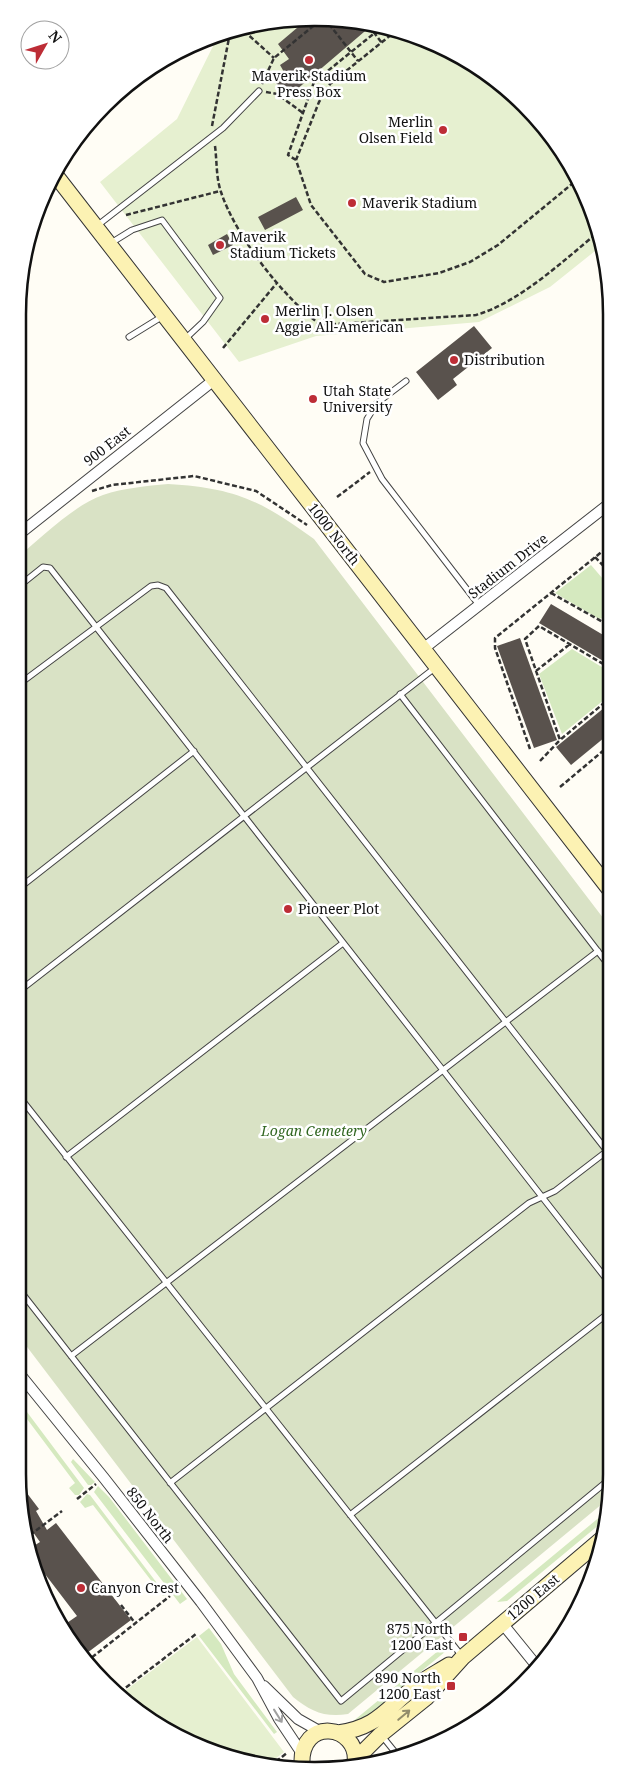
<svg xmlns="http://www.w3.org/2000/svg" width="629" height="1788" viewBox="0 0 629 1788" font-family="'Noto Serif',serif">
  <rect width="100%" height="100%" fill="#fffdf5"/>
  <path fill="#d5e9bf" d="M591,565L609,586L610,616L599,619L555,593Z
    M572,649L610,672V695L562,734L539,674Z
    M18,1400L84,1488L79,1495H75L69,1488L75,1483L18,1407Z
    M73,1459L95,1482L91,1485H88L71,1462Z
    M98,1486L109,1497L187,1599L180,1604L94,1492Z
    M87,1494L90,1495L166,1595L163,1596L93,1505L85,1508L80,1502Z
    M607,1511L606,1519L507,1601L497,1602Z
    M209,1628L221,1644L234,1674L277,1732L274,1734L199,1636Z
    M444,1646L446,1651L418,1674L409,1675Z
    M413,1679L370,1717L351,1723L403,1680Z"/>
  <path fill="#d9e2c5" d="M168,484C235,488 260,500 314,539L610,927L611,1473L608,1499L348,1714C325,1718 310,1711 293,1697L18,1335V557C41,538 74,505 103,495C124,488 146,486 168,484Z"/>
  <path fill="#e6f0d0" d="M275,20L391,28L463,57L538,118L581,183L600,247L550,287L479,322L316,336L239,362L100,182L177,119L216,40Z
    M197,1637L284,1752L267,1765L183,1740L122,1693Z"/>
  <path fill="#59524d" d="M304,22L371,26L289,96L273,80L284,72L280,65L289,59L278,44Z
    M296,197L303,210L265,230L258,217Z
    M227,234L233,245L213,255L208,245Z
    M474,326L492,348L453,379L457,385L438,400L416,372Z
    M551,604L610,639V665L539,623Z
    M520,638L557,740L534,748L497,646Z
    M610,703V733L571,765L556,747Z
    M20,1484L39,1509L36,1511L47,1530L56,1523L131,1620L83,1656L64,1625L77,1616L35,1561L32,1547L40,1542L28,1525Z"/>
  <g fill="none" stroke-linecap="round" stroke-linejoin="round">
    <defs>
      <path id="lane" d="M98,225L223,128L259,91
        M111,243L132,230L162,220L220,298L203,322L184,340
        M129,337L163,316
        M406,381L377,403L367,419L363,443L382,479L479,605
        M18,587L43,567L50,568L611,1285
        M18,685L151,586L158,585L166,588L607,1151
        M400,694L610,967
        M18,889L194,751
        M18,992L436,667
        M18,1095L461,1655
        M66,1157L343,943
        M18,1288L341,1701L611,1478
        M71,1356L598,951
        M170,1483L529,1203L555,1191L611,1148
        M350,1515L611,1311
        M382,1736L399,1757"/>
      <path id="street" d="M18,535L214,380
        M423,649L609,504
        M18,1372L104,1478L201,1602L257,1678L279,1719L301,1752
        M502,1623L536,1665
        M264,1686L298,1719L321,1732"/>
      <path id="secondary" d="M57,177L610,890
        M338,1733C379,1727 386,1708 416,1686C426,1678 438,1672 449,1665
        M355,1760L380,1735L426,1698L463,1657L603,1538
        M302,1766C299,1715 360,1725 355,1763"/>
    </defs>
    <use href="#lane" stroke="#444" stroke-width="7"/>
    <use href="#street" stroke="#444" stroke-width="12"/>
    <use href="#secondary" stroke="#333" stroke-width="17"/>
    <path stroke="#333" stroke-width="2.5" stroke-dasharray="5 2.5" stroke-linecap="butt" d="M329,24L358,61
      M369,26L382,43
      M397,30L330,84L319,102L296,160L311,205L365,274L384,282L439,273L470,262L498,245L578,179
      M244,31L274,58
      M262,84L274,58L317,23
      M266,92L277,94L303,113
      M212,126L229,38L232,35
      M215,146C217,161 216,178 221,192C235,235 284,299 321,325L476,315C518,303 562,262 596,234
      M296,160L288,155L314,82L382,27
      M126,215L220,191
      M223,348L276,284
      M92,491L112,485L194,476L256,491L307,525
      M337,497L370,472
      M595,557L610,573
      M551,593L610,626
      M610,668L539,626L525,639L560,740L610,698
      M536,671L570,644
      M530,749L495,648V638L609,546
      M540,761L560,740
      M560,787L610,745
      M77,1499L96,1484
      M30,1535L62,1511
      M121,1605L135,1623
      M86,1662L170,1596
      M120,1692L196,1634
      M270,1766L287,1753"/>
    <use href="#lane" stroke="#fff" stroke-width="5"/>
    <use href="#street" stroke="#fff" stroke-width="10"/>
    <use href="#secondary" stroke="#fcf2b3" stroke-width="15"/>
  </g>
  <defs><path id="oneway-shaft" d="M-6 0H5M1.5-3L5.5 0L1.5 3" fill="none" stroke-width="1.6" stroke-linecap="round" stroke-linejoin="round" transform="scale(1.25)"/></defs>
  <use stroke="#928d6a" href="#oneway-shaft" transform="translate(404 1715) rotate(-40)"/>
  <use stroke="#a0a0a0" href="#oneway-shaft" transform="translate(278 1716) rotate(58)"/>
  <g fill="#bd2d36" stroke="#fff" stroke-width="2">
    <circle cx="309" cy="60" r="5"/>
    <circle cx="443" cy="130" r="5"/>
    <circle cx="352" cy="203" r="5"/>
    <circle cx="220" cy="245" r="5"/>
    <circle cx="265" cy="319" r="5"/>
    <circle cx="454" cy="360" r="5"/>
    <circle cx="313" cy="399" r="5"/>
    <circle cx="288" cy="909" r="5"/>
    <circle cx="81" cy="1588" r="5"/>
    <rect x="458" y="1632" width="10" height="10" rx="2.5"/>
    <rect x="446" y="1681" width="10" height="10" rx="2.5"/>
  </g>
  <g text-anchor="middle" stroke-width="5" stroke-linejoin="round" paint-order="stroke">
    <g font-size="14" fill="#111" stroke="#fff" text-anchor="start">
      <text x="309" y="81" text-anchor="middle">Maverik Stadium<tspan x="309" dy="16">Press Box</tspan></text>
      <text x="433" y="127" text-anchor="end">Merlin<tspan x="433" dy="16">Olsen Field</tspan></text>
      <text x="362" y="208">Maverik Stadium</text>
      <text x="230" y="242">Maverik<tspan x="230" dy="16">Stadium Tickets</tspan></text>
      <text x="275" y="316">Merlin J. Olsen<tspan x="275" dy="16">Aggie All-American</tspan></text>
      <text x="464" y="365">Distribution</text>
      <text x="323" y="396">Utah State<tspan x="323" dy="16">University</tspan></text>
      <text x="298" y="914">Pioneer Plot</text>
      <text x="91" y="1593">Canyon Crest</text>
      <text x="453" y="1634" text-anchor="end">875 North<tspan x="453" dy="16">1200 East</tspan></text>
      <text x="441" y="1683" text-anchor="end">890 North<tspan x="441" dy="16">1200 East</tspan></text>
    </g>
    <g font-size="14" fill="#111" stroke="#fff">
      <text transform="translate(107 446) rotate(-38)" y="5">900 East</text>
      <text transform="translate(334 534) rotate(52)" y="5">1000 North</text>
      <text transform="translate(508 566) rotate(-38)" y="5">Stadium Drive</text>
      <text transform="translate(150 1515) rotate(52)" y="5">850 North</text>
      <text transform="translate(533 1597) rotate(-40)" y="5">1200 East</text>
    </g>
    <g font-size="14" font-style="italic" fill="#326722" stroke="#fff">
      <text x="314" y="1136">Logan Cemetery</text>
    </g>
  </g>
  <path d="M0 0H629V1788H0ZM314 26H315A288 288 0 0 1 603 314V1474A288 288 0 0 1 315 1762H314A288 288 0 0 1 26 1474V314A288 288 0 0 1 314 26Z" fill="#fff" fill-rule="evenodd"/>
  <path fill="none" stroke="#111" stroke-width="2.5" d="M314 26H315A288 288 0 0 1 603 314V1474A288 288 0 0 1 315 1762H314A288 288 0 0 1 26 1474V314A288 288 0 0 1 314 26Z"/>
  <g transform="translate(45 45) rotate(51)"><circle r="24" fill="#ffffff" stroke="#a0a0a0"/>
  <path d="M0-4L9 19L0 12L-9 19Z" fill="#bd2d36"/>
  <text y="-8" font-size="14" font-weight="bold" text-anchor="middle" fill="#111111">N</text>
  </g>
</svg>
